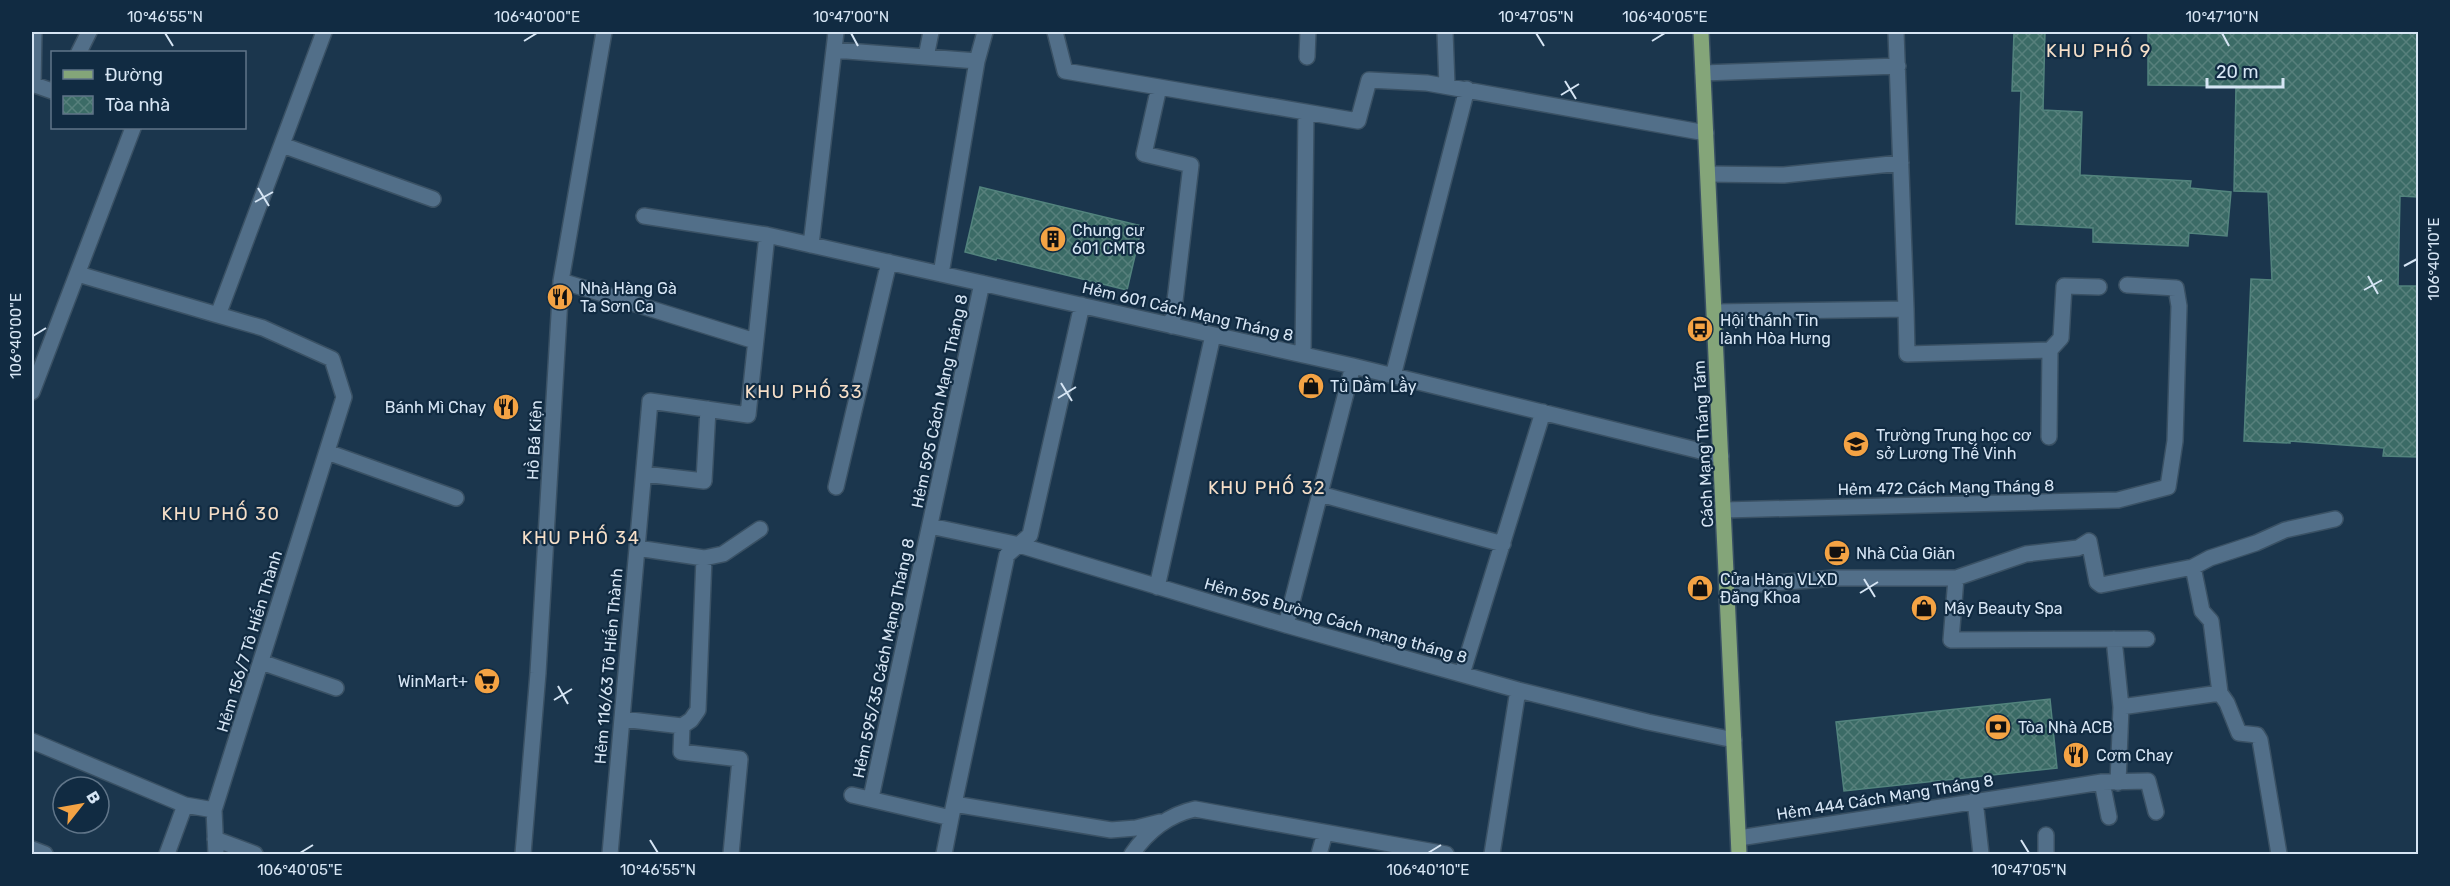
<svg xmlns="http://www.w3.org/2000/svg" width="2450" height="886" viewBox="0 0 2450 886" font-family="Rubik,sans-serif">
  <defs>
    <pattern id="building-cross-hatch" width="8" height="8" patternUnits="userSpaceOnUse" patternTransform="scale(1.5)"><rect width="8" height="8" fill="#3b6b66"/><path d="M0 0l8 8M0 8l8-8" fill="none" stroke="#57807c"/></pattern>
  </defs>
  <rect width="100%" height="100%" fill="#1b364d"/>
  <path fill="url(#building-cross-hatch)" stroke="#52837d" stroke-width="1.5" d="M2014,32H2045L2043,110L2082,112L2080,175L2191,181L2190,188L2231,192L2227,236L2189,233L2188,246L2093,242V228L2016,224L2021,91H2012Z
    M2148,32H2418V197L2400,196L2398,286H2418V457L2383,456L2384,448L2290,441V443L2244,441L2251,279L2272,280L2268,192L2234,191L2236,86L2148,85Z
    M980,187L1142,226L1127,290L997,258L996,260L965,252Z
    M2050,699L2057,768L1844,791L1836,722Z"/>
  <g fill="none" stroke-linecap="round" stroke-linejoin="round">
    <defs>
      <path id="minor" d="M1055,32L1065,71L1159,87L1144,154L1191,165L1172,326
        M1445,32L1447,86
        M1896,32L1906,309
        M834,50L977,61
        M79,52L89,32
        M926,57L931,32
        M1307,57L1308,32
        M1703,73L1898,66
        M32,84L52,91
        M33,85L34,32
        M1159,87L1358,121L1369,80L1427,83L1706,133
        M282,145L433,199
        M1708,174L1784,175L1901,163
        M644,216L767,235L941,274L1353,366L1721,456
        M811,245L836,32
        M78,274L218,315L324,32
        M941,274L977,61L985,32
        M561,281L755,341
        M1715,312L1906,309L1907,354L2050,350L2049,437
        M2050,350L2061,338L2064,286L2099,287
        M1303,355L1306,112
        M1393,376L1467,89
        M32,392L133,128
        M327,452L456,498
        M644,474L704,481L708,409
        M836,487L889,262
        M1320,494L1503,544
        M1724,510L2118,500L2168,487L2175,441L2179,306L2176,288L2127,285
        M930,526L1019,545L1286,625L1518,690L1648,722L1734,740
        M637,548L704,558L723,554L760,529
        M2193,567L2202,611L2211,621L2220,693L2227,703L2239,733L2257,735L2260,740L2279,854
        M1956,578L1951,640L2147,639
        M1157,587L1213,335
        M1728,587L1834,578H1956L2026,554L2078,548L2089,541L2097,582L2101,585L2193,567L2210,558L2256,543L2285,530L2335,519
        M1286,625L1353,366
        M2114,639L2121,707L2220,693
        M261,662L336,688
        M1462,674L1543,412
        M622,719L682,726L681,752L740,759L731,854
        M682,726L691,720L698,710L704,558
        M32,741L185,805
        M2102,782L2109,817
        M2118,783L2121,707
        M852,795L951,818L954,804L1111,830L1136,828L1160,822
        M871,798L982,283
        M1975,800L1981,854
        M954,804L1007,555L1030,535L1082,305
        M214,810L344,397L332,359L263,328L218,315
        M2046,835V854
        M1739,838L2102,782L2148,781L2156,812
        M215,839L255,854
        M32,849L45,854
        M167,854L185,805L214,810L216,854
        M523,854L538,673L561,281L604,32
        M610,854L650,401L748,415L767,235
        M944,854L951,818
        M1132,854C1147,832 1168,815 1195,809L1446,854
        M1319,854L1325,833
        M1492,854L1518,690"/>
      <path id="major" d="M1701,32L1739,854"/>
    </defs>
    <use href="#minor" stroke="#3a5164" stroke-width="18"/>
    <use href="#major" stroke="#3a5164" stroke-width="18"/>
    <use href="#minor" stroke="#526f89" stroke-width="15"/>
    <use href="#major" stroke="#84a579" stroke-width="15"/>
  </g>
  <path fill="none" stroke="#d6e5f4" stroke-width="2" d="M165,33L173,46M851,33L858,46M1536,33L1544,46M2222,33L2229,46M524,41L537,33M1652,41L1665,33M1565,81L1576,99M1561,95L1579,84M258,188L269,206M255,202L273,192M2404,266L2417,259M2368,276L2378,294M2364,290L2382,280M33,336L46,328M1061,383L1072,401M1058,398L1076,387M1864,579L1875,597M1860,593L1878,582M558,686L568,704M554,700L572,689M650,840L658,853M2021,840L2029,853M300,853L313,845M1428,853L1441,845"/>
  <defs>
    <symbol id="building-disc" viewBox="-11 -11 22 22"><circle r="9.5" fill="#f4a344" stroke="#112b42"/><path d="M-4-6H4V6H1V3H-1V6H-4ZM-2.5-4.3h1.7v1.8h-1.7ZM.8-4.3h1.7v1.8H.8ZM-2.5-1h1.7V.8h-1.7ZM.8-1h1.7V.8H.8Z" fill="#111"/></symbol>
    <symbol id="restaurant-disc" viewBox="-11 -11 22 22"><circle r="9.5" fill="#f4a344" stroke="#112b42"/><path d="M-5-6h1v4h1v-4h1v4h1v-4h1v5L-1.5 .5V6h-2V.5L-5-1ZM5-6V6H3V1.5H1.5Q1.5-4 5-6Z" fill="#111"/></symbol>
    <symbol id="bus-disc" viewBox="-11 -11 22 22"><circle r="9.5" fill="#f4a344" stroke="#112b42"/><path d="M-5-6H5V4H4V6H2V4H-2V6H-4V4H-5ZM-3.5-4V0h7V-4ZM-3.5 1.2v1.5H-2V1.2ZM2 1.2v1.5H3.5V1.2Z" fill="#111"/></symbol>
    <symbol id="shop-disc" viewBox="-11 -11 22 22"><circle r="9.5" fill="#f4a344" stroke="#112b42"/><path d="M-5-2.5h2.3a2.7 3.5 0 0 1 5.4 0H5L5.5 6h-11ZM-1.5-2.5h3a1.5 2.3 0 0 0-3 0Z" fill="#111"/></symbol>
    <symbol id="school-disc" viewBox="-11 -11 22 22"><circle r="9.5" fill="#f4a344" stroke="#112b42"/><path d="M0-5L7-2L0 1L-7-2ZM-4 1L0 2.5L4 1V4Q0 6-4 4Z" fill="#111"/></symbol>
    <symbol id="cafe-disc" viewBox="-11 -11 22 22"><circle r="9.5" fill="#f4a344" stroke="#112b42"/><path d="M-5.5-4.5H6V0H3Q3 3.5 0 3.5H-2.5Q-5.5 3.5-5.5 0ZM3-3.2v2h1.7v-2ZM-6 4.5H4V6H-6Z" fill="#111"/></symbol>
    <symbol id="supermarket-disc" viewBox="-11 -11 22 22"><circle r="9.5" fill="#f4a344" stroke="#112b42"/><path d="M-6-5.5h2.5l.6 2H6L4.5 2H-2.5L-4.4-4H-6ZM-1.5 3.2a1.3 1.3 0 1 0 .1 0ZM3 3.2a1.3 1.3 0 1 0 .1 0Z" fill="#111"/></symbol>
    <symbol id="bank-disc" viewBox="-11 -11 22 22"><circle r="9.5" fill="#f4a344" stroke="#112b42"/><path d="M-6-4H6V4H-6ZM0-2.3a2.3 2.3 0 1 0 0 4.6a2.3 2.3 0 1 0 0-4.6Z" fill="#111"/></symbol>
  </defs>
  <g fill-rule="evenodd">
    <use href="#building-disc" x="1038" y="224" width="30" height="30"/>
    <use href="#restaurant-disc" x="545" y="282" width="30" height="30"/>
    <use href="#bus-disc" x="1685" y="314" width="30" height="30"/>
    <use href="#shop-disc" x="1296" y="371" width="30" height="30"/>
    <use href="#restaurant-disc" x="491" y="392" width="30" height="30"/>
    <use href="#school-disc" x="1841" y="429" width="30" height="30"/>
    <use href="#cafe-disc" x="1822" y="538" width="30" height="30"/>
    <use href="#shop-disc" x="1685" y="573" width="30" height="30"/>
    <use href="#shop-disc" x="1909" y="593" width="30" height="30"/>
    <use href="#supermarket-disc" x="472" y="666" width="30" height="30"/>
    <use href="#bank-disc" x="1983" y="712" width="30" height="30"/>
    <use href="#restaurant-disc" x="2061" y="740" width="30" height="30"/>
  </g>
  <g text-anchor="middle" stroke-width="4.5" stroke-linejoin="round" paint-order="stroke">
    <g font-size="16" fill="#d6e5f4" stroke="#112b42" text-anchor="start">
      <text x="1072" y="236">Chung cư<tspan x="1072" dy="18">601 CMT8</tspan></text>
      <text x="580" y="294">Nhà Hàng Gà<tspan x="580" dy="18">Ta Sơn Ca</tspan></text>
      <text x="1720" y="326">Hội thánh Tin<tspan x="1720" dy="18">lành Hòa Hưng</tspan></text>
      <text x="1330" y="392">Tủ Dầm Lầy</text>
      <text x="486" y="413" text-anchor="end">Bánh Mì Chay</text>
      <text x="1876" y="441">Trường Trung học cơ<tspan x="1876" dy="18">sở Lương Thế Vinh</tspan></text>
      <text x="1856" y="559">Nhà Của Giản</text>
      <text x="1720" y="585">Cửa Hàng VLXD<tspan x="1720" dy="18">Đăng Khoa</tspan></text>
      <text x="1944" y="614">Mây Beauty Spa</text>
      <text x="468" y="687" text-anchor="end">WinMart+</text>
      <text x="2018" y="733">Tòa Nhà ACB</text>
      <text x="2096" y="761">Cơm Chay</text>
    </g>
    <g font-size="16" fill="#d6e5f4" stroke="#112b42">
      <text transform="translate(1188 311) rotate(13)" y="6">Hẻm 601 Cách Mạng Tháng 8</text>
      <text transform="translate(939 401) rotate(-78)" y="6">Hẻm 595 Cách Mạng Tháng 8</text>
      <text transform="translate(534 440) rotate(-87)" y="6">Hồ Bá Kiện</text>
      <text transform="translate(1703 444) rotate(-93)" y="6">Cách Mạng Tháng Tám</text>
      <text transform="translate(1946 487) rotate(-1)" y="6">Hẻm 472 Cách Mạng Tháng 8</text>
      <text transform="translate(1336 620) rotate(16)" y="6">Hẻm 595 Đường Cách mạng tháng 8</text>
      <text transform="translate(249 641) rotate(-73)" y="6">Hẻm 156/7 Tô Hiến Thành</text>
      <text transform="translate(883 658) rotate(-78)" y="6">Hẻm 595/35 Cách Mạng Tháng 8</text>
      <text transform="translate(608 666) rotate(-85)" y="6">Hẻm 116/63 Tô Hiến Thành</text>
      <text transform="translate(1885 797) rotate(-9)" y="6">Hẻm 444 Cách Mạng Tháng 8</text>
    </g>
    <g font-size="18" letter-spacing="1.5" fill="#f6dfc8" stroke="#112b42">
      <text x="2099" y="57">KHU PHỐ 9</text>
      <text x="804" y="398">KHU PHỐ 33</text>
      <text x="1267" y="494">KHU PHỐ 32</text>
      <text x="221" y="520">KHU PHỐ 30</text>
      <text x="581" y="544">KHU PHỐ 34</text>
    </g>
  </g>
  <rect width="2450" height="886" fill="none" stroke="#112b42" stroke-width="66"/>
  <rect x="51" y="51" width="195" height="78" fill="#112b42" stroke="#607589" stroke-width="1.5"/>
  <rect x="63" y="70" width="30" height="9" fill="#84a579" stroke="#607589" stroke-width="1.5"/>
  <text x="105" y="81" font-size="18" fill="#d6e5f4">Đường</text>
  <rect x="63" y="96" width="30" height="18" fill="url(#building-cross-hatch)" stroke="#607589" stroke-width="1.5"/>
  <text x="105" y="111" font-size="18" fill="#d6e5f4">Tòa nhà</text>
  <g transform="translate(81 805) rotate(59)"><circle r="28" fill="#112b42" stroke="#607589" stroke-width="1.5"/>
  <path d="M0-4.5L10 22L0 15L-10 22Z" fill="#f4a344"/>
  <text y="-9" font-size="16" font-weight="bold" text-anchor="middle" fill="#d6e5f4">B</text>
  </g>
  <path d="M2207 78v9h76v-9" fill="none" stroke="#d6e5f4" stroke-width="3"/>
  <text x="2216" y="78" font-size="18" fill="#d6e5f4" stroke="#112b42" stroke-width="4.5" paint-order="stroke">20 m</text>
  <rect x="33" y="33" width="2384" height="820" fill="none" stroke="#d6e5f4" stroke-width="2"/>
  <g font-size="15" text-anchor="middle" fill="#d6e5f4">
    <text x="165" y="22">10°46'55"N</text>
    <text x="537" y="22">106°40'00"E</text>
    <text x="851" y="22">10°47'00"N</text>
    <text x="1536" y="22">10°47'05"N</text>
    <text x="1665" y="22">106°40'05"E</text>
    <text x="2222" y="22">10°47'10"N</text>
    <text transform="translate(2434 259) rotate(-90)" y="5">106°40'10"E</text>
    <text transform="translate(16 336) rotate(-90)" y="5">106°40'00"E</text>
    <text x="300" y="875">106°40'05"E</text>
    <text x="658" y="875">10°46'55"N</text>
    <text x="1428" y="875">106°40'10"E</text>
    <text x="2029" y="875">10°47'05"N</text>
  </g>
</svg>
